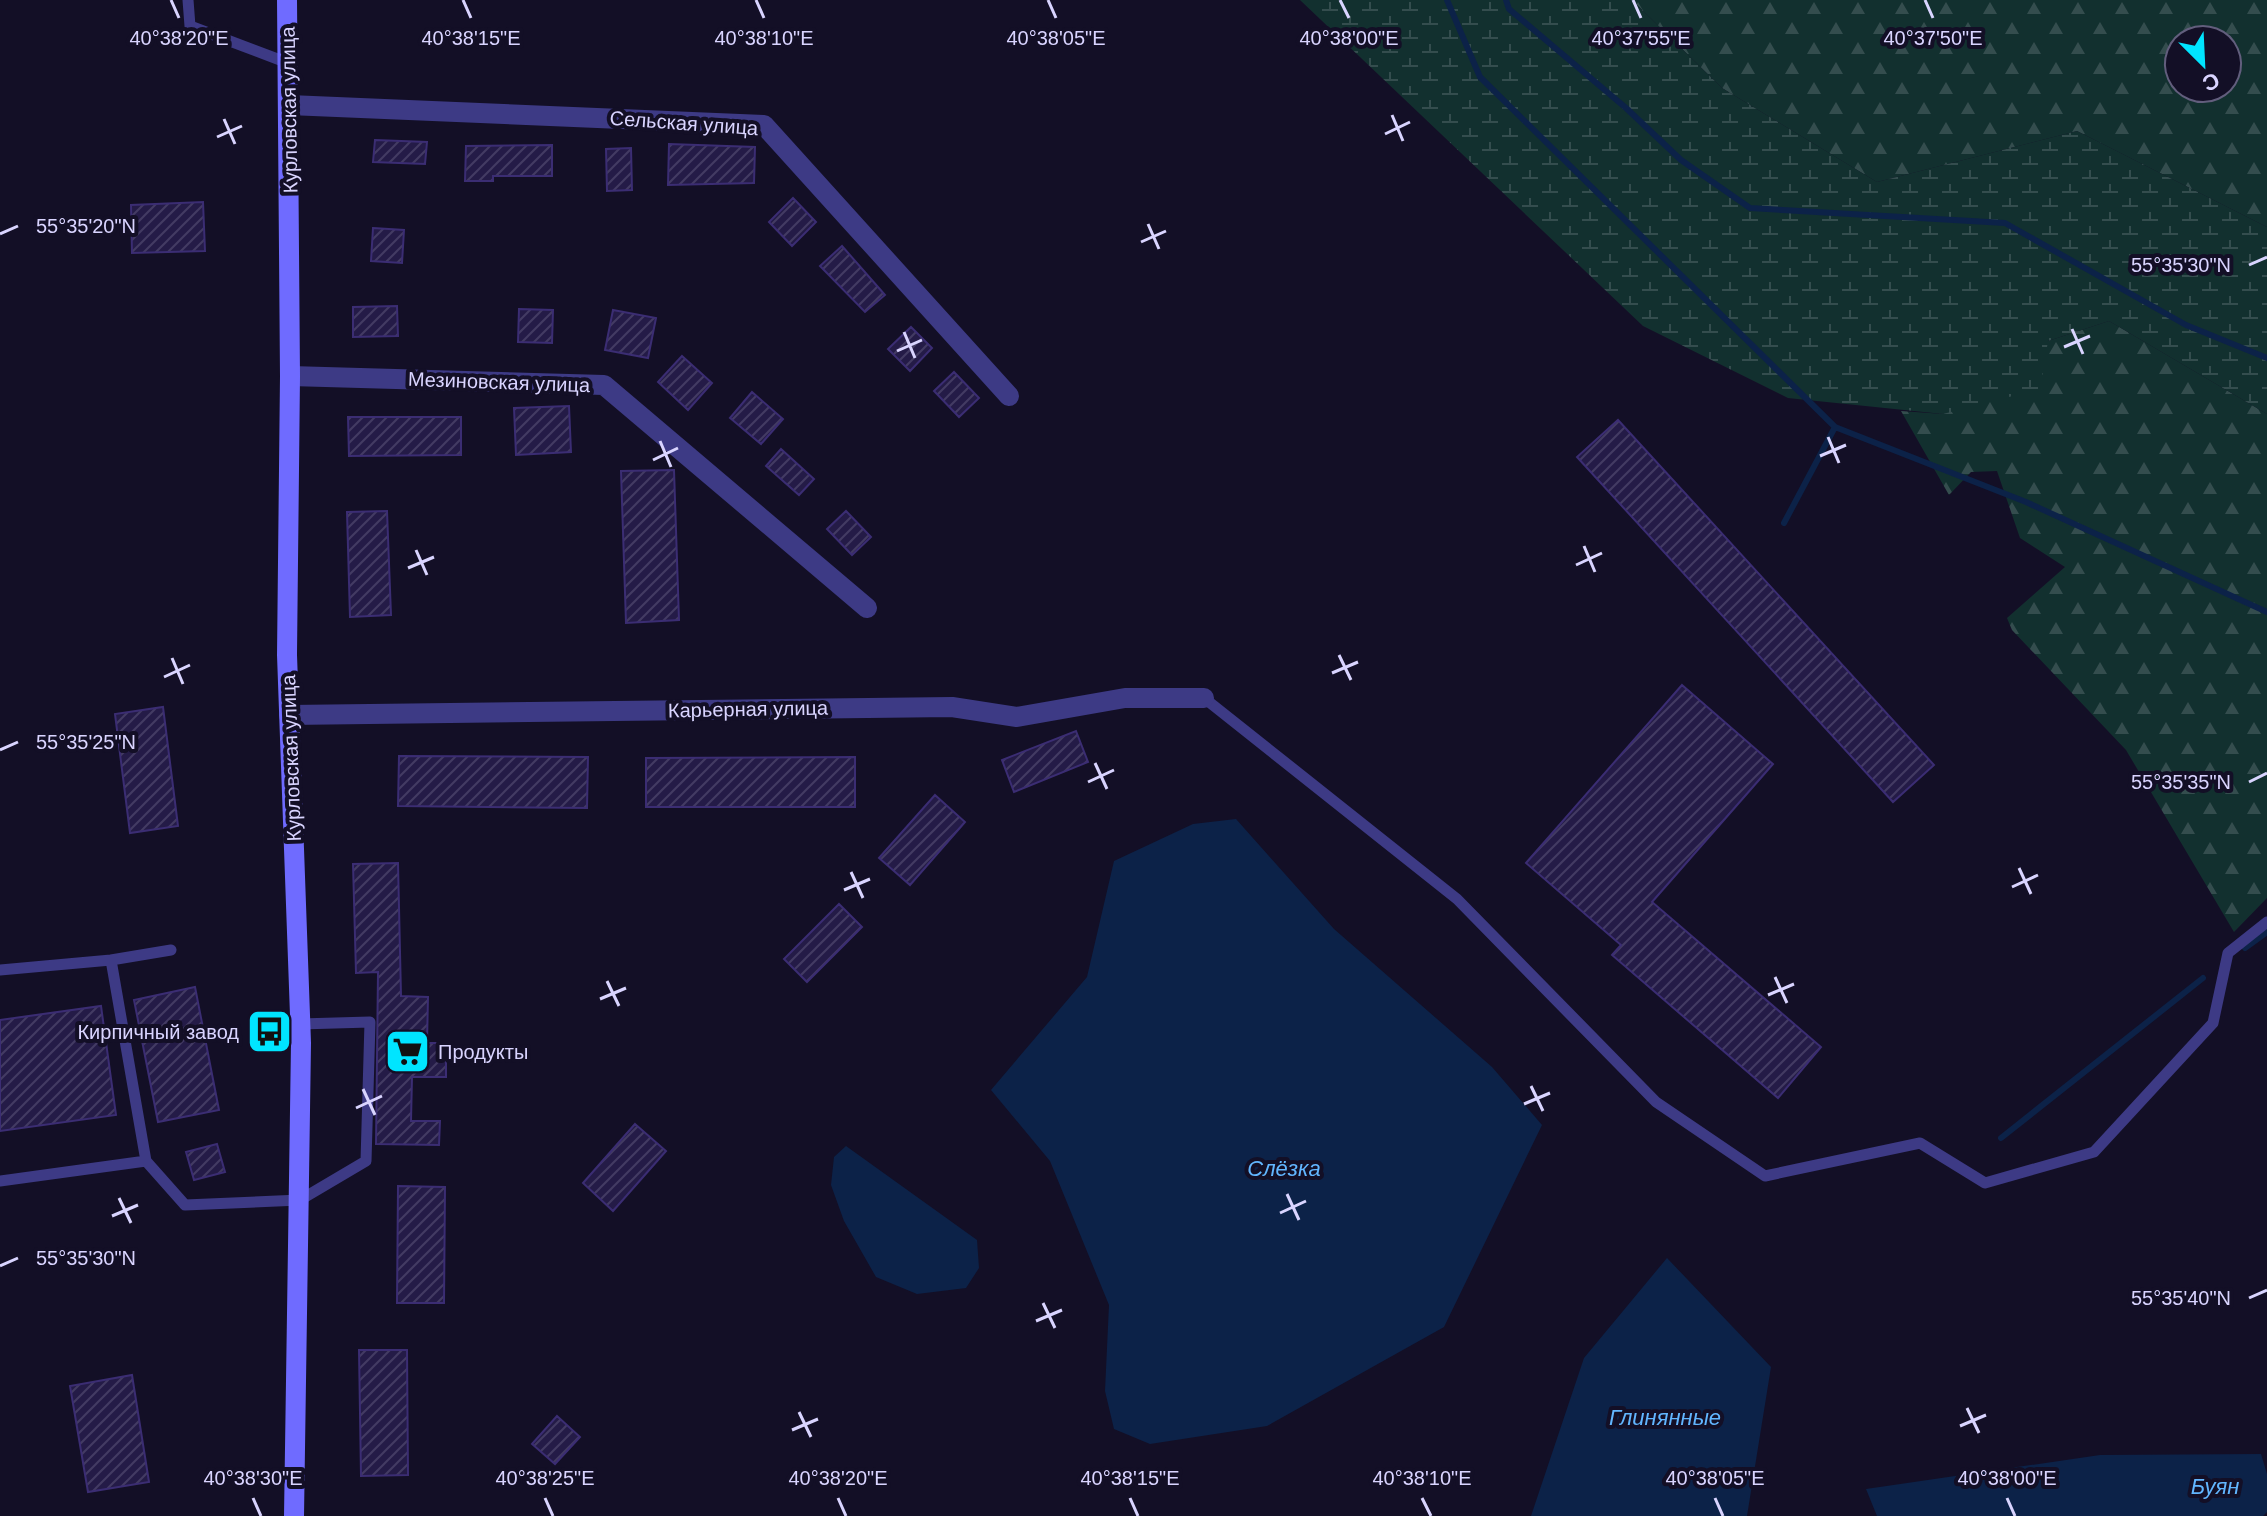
<svg xmlns="http://www.w3.org/2000/svg" width="2267" height="1516" viewBox="0 0 2267 1516" font-family="Helvetica,sans-serif">
  <defs>
    <pattern id="forest-firs" width="22" height="20" patternUnits="userSpaceOnUse" patternTransform="scale(2)"><rect width="22" height="20" fill="#12302f"/><path d="M5 1l3.5 6h-7zM16 11l3.5 6h-7z" fill="#344d4e"/></pattern>
    <pattern id="wetland-marsh" width="20" height="14" patternUnits="userSpaceOnUse" patternTransform="scale(2)"><rect width="20" height="14" fill="#12302f"/><path d="M1 5h8M5 5V1M11 12h8M15 12V8" fill="none" stroke="#344d4e"/></pattern>
    <pattern id="building-hatch" width="6" height="6" patternUnits="userSpaceOnUse" patternTransform="scale(2)"><rect width="6" height="6" fill="#241b47"/><path d="M-1 1l2-2M0 6l6-6M5 7l2-2" fill="none" stroke="#433b63"/></pattern>
  </defs>
  <rect width="100%" height="100%" fill="#130f26"/>
  <path fill="url(#forest-firs)" fill-rule="evenodd" d="M1632,0H2267V227L2077,131L1877,182L1722,88ZM2179,40H2227V88H2179Z
    M2109,321L2267,414V898L2234,932L2126,750L2012,630L2007,618L2065,567L2020,538L1997,471L1971,472L1949,495L1901,411L1943,414L2048,341Z"/>
  <path fill="url(#wetland-marsh)" d="M1300,0H1632L1722,88L1877,182L2077,131L2267,227V414L2109,321L2048,341L2040,389L1943,414L1788,398L1643,326Z"/>
  <path fill="#0c2248" d="M1236,819L1334,929L1492,1067L1542,1125L1444,1327L1267,1426L1150,1444L1114,1429L1105,1391L1109,1305L1050,1161L991,1090L1087,977L1114,861L1193,824Z
    M846,1146L977,1240L979,1268L966,1288L917,1294L876,1277L844,1221L831,1185L834,1157Z
    M1667,1258L1771,1367L1747,1516H1531L1584,1358Z
    M2261,1454L2267,1474V1512L2263,1516H1877L1866,1489L2100,1455Z"/>
  <g fill="none" stroke-linecap="round" stroke-linejoin="round">
    <path stroke="#0c2248" stroke-width="6" d="M1447,0L1480,77L1835,427L2026,502L2267,612
      M1506,0L1509,9L1626,108L1681,160L1750,208L2005,223L2186,325L2267,358
      M1784,523L1835,427
      M2245,948L2267,932
      M2001,1138L2203,978"/>
  </g>
  <path fill="url(#building-hatch)" stroke="#3b2d73" stroke-width="2" d="M375,140L427,142L425,164L373,162Z
    M669,144L755,147L754,183L668,185Z
    M552,145V176H493V181H465L466,146Z
    M631,148L632,190L607,191L606,149Z
    M793,198L816,222L792,246L769,222Z
    M203,202L205,251L132,253L131,205Z
    M373,228L404,230L402,263L371,261Z
    M842,246L885,295L865,312L820,266Z
    M397,306L398,336L353,337V307Z
    M519,309L553,310L552,343L518,342Z
    M613,310L656,318L648,358L605,350Z
    M911,327L932,348L910,371L888,349Z
    M682,356L712,383L688,410L658,382Z
    M954,372L979,398L959,417L934,391Z
    M752,392L783,419L761,444L730,418Z
    M569,406L571,452L516,455L514,408Z
    M348,417H461V455L349,456Z
    M1618,420L1934,765L1893,802L1577,457Z
    M781,449L814,479L799,495L766,466Z
    M674,470L679,620L626,623L621,471Z
    M387,511L391,615L350,617L347,512Z
    M846,511L871,537L852,555L827,529Z
    M1682,685L1773,764L1652,902L1821,1047L1778,1098L1612,955L1621,945L1526,863Z
    M163,707L178,826L130,833L115,714Z
    M1076,731L1088,762L1014,792L1002,760Z
    M399,756L588,757L587,808L398,806Z
    M855,757V807H646V758Z
    M935,795L965,822L910,885L879,858Z
    M398,863L401,996L428,997L427,1043H446V1077H412L411,1121H440L439,1145L376,1144L378,972L356,973L353,864Z
    M839,904L862,927L807,982L784,959Z
    M195,987L219,1110L158,1122L134,1000Z
    M101,1006L116,1115L0,1131V1020Z
    M635,1124L666,1151L613,1211L583,1183Z
    M217,1144L225,1172L194,1180L186,1152Z
    M398,1186L445,1187L444,1303H397Z
    M359,1350H407L408,1475L361,1476Z
    M132,1375L149,1482L88,1492L70,1386Z
    M557,1416L580,1437L555,1464L532,1444Z"/>
  <g fill="none" stroke-linecap="round" stroke-linejoin="round">
    <path stroke="#3d3a85" stroke-width="11" d="M188,0L190,26L288,63
      M1204,698L1457,899L1656,1102L1765,1176L1920,1143L1985,1183L2094,1152L2213,1023L2228,953L2267,922
      M111,960L171,950
      M0,970L111,960L146,1161L185,1205L300,1200L366,1161L370,1022L300,1024
      M0,1181L146,1161"/>
    <path stroke="#3d3a85" stroke-width="20" d="M289,105L764,125L1009,396
      M290,376L604,385L867,608
      M289,715L952,707L1017,717L1125,698H1204"/>
    <path stroke="#6f6bff" stroke-width="20" d="M287,0L290,376L287,655L301,1043L294,1516"/>
  </g>
  <path fill="none" stroke="#d9d4ff" stroke-width="3" d="M171,0L179,18M463,0L471,18M756,0L764,18M1048,0L1056,18M1340,0L1349,18M1633,0L1641,18M1925,0L1933,18M1392,115L1403,141M224,119L235,144M1385,134L1410,122M217,137L242,126M1148,224L1159,249M0,234L18,226M1141,242L1166,231M2249,265L2267,257M2072,329L2083,354M904,332L915,358M2064,347L2090,336M897,351L922,340M1828,437L1839,463M660,441L671,467M1820,456L1846,445M653,460L678,448M1584,546L1595,572M416,550L427,575M1576,565L1602,553M408,568L434,557M1339,655L1351,680M172,658L183,684M1332,673L1358,662M164,677L190,665M0,750L18,742M1095,763L1107,789M1088,782L1114,770M2249,782L2267,773M2019,868L2031,894M851,872L863,898M2012,887L2038,875M844,890L870,879M1775,977L1787,1003M607,981L619,1006M1768,995L1794,984M600,999L626,988M1531,1086L1543,1111M363,1089L375,1115M1524,1104L1550,1093M356,1108L382,1096M1287,1194L1299,1220M119,1198L131,1223M1280,1213L1306,1201M112,1216L138,1205M0,1266L18,1258M2249,1298L2267,1290M1043,1303L1055,1328M1036,1321L1062,1310M1967,1408L1979,1433M799,1412L811,1437M1960,1426L1986,1415M792,1430L818,1419M253,1498L261,1516M545,1498L553,1516M838,1498L846,1516M1130,1498L1138,1516M1422,1498L1431,1516M1715,1498L1723,1516M2007,1498L2015,1516"/>
  <defs>
    <symbol id="bus-square" viewBox="-11 -11 22 22"><rect x="-9" y="-9" width="18" height="18" rx="4" fill="#00e5ff" stroke="#130f26"/><path d="M-5-6H5V4H4V6H2V4H-2V6H-4V4H-5ZM-3.5-4V0h7V-4ZM-3.5 1.2v1.5H-2V1.2ZM2 1.2v1.5H3.5V1.2Z" fill="#111"/></symbol>
    <symbol id="supermarket-square" viewBox="-11 -11 22 22"><rect x="-9" y="-9" width="18" height="18" rx="4" fill="#00e5ff" stroke="#130f26"/><path d="M-6-5.5h2.5l.6 2H6L4.5 2H-2.5L-4.4-4H-6ZM-1.5 3.2a1.3 1.3 0 1 0 .1 0ZM3 3.2a1.3 1.3 0 1 0 .1 0Z" fill="#111"/></symbol>
  </defs>
  <g fill-rule="evenodd">
    <use href="#bus-square" x="244" y="1006" width="51" height="51"/>
    <use href="#supermarket-square" x="382" y="1026" width="51" height="51"/>
  </g>
  <g text-anchor="middle" stroke-width="8" stroke-linejoin="round" paint-order="stroke">
    <g font-size="20" fill="#d9d4ff" stroke="#130f26">
      <text transform="translate(289 110) rotate(-91)" y="7">Курловская улица</text>
      <text transform="translate(684 123) rotate(4)" y="7">Сельская улица</text>
      <text transform="translate(499 382) rotate(2)" y="7">Мезиновская улица</text>
      <text transform="translate(748 709) rotate(-1)" y="7">Карьерная улица</text>
      <text transform="translate(291 758) rotate(-92)" y="7">Курловская улица</text>
    </g>
    <g font-size="20" fill="#d9d4ff" stroke="#130f26" text-anchor="end">
      <text x="239" y="1039">Кирпичный завод</text>
      <text x="438" y="1059" text-anchor="start">Продукты</text>
    </g>
    <g font-size="22" font-style="italic" fill="#62b6ff" stroke="#130f26">
      <text x="1284" y="1176">Слёзка</text>
      <text x="1665" y="1425">Глинянные</text>
      <text x="2215" y="1494">Буян</text>
    </g>
  </g>
  <g font-size="20" text-anchor="middle" fill="#d9d4ff" stroke="#130f26" stroke-width="8" stroke-linejoin="round" paint-order="stroke">
    <text x="179" y="45">40°38'20"E</text>
    <text x="471" y="45">40°38'15"E</text>
    <text x="764" y="45">40°38'10"E</text>
    <text x="1056" y="45">40°38'05"E</text>
    <text x="1349" y="45">40°38'00"E</text>
    <text x="1641" y="45">40°37'55"E</text>
    <text x="1933" y="45">40°37'50"E</text>
    <text x="86" y="233">55°35'20"N</text>
    <text x="2181" y="272">55°35'30"N</text>
    <text x="86" y="749">55°35'25"N</text>
    <text x="2181" y="789">55°35'35"N</text>
    <text x="86" y="1265">55°35'30"N</text>
    <text x="2181" y="1305">55°35'40"N</text>
    <text x="253" y="1485">40°38'30"E</text>
    <text x="545" y="1485">40°38'25"E</text>
    <text x="838" y="1485">40°38'20"E</text>
    <text x="1130" y="1485">40°38'15"E</text>
    <text x="1422" y="1485">40°38'10"E</text>
    <text x="1715" y="1485">40°38'05"E</text>
    <text x="2007" y="1485">40°38'00"E</text>
  </g>
  <g transform="translate(2203 64) rotate(156)"><circle r="38" fill="#130f26" stroke="#625e7d" stroke-width="2"/>
  <path d="M0-6L14 30L0 20L-14 30Z" fill="#00e5ff"/>
  <text y="-12" font-size="22" font-weight="bold" text-anchor="middle" fill="#d9d4ff">С</text>
  </g>
</svg>
